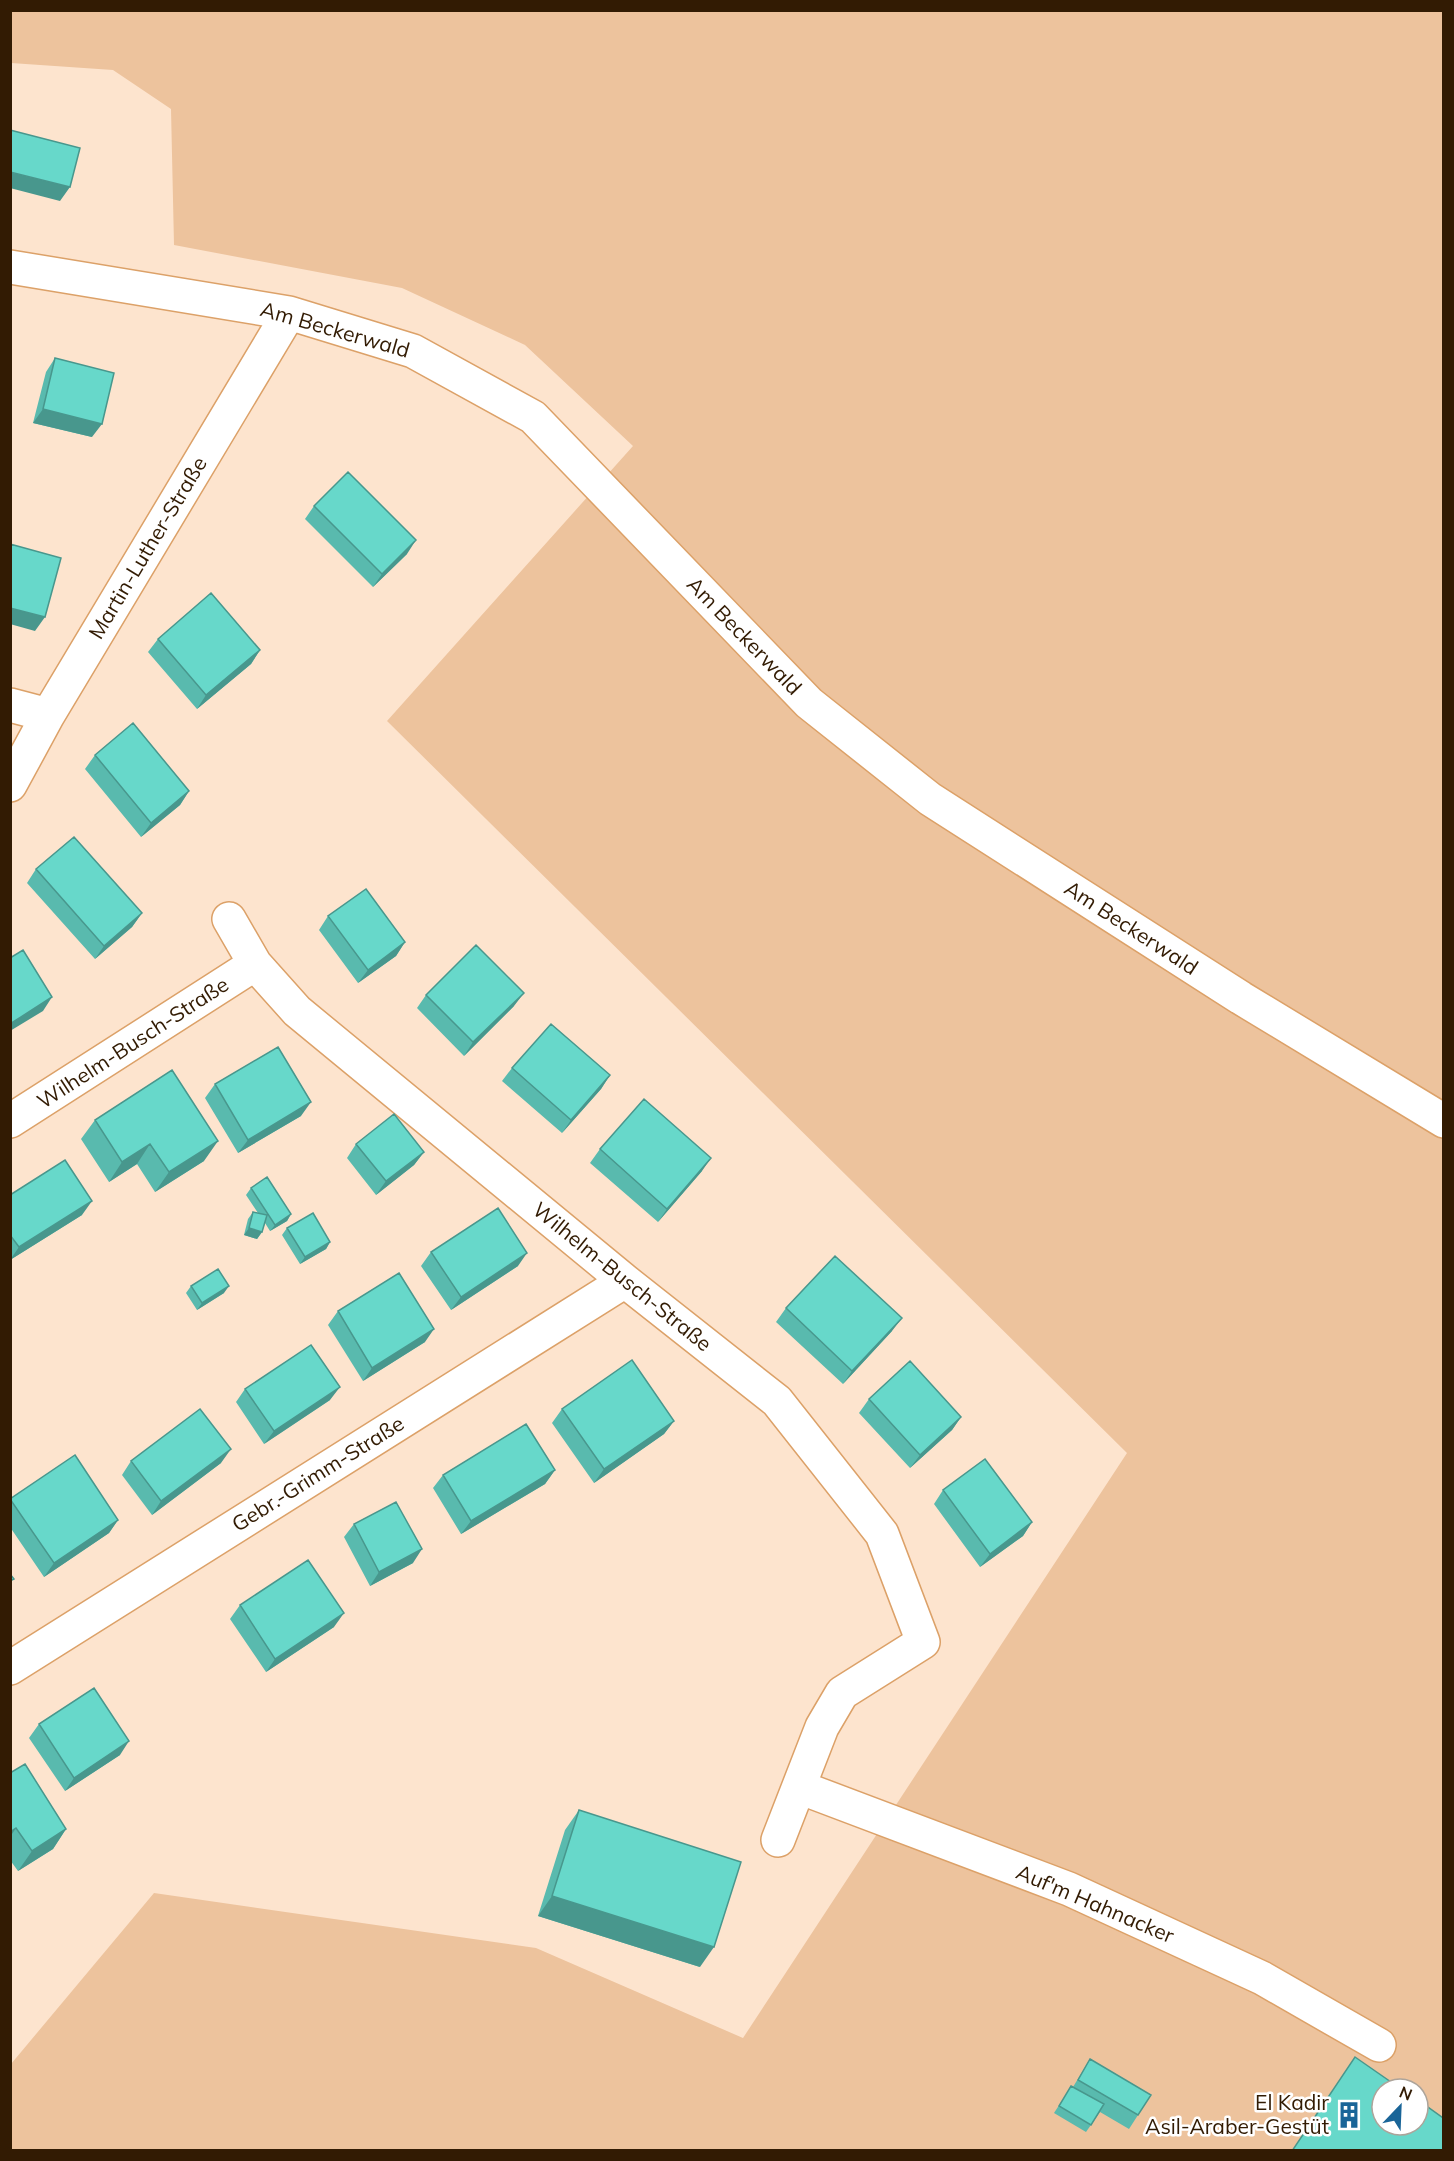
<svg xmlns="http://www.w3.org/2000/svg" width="1454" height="2161" viewBox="0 0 1454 2161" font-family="Mulish,sans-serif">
  <rect width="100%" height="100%" fill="#fde4ce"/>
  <path fill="#edc39d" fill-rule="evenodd" d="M11,11H1443V2150H11V2064L154,1893L536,1948L743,2038L1127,1453L387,721L633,446L525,345L402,288L174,245L171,109L113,70L11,63ZM1382,2089H1418V2125H1382Z"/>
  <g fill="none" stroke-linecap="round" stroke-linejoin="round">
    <defs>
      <path id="minor" d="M10,267L289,313L413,351L533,417L809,703L930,799L1241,998L1444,1121
        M10,705L48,715
        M10,785L48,715L289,313
        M229,919L255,964L297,1011L625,1281L777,1401L882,1534L923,1642L842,1693L822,1727L778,1840
        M10,1121L255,964
        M10,1668L625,1281
        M799,1787L1069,1889L1262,1978L1379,2045"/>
    </defs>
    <use href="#minor" stroke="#dca168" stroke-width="36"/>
    <use href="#minor" stroke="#fff" stroke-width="33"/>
  </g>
  <path fill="#59baae" d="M55,358L92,437L33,423L46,372Z
    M314,506L407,554L373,587L305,519Z
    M158,639L260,650L251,664L197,709L148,652Z
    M95,755L189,791L180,805L141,837L85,769Z
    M36,869L142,913L132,927L95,959L27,883Z
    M328,916L405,942L396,956L358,983L319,930Z
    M426,995L514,1006L464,1056L417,1008Z
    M512,1068L610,1075L601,1089L562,1133L502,1081Z
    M215,1084L301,1116L238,1153L205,1098Z
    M95,1120L204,1161L155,1192L137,1164L109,1182L81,1139Z
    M356,1144L424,1152L414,1165L376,1195L347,1158Z
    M600,1149L702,1171L658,1222L590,1163Z
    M251,1188L291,1214L287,1221L270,1231L265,1223L262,1232L257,1239L244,1235L248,1219L253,1212L258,1213L246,1195Z
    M10,1195L82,1215L10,1260Z
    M287,1228L330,1242L326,1249L300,1264L282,1235Z
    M431,1252L518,1266L451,1310L421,1266Z
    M191,1286L224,1293L197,1310L186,1293Z
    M786,1308L892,1331L843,1384L776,1322Z
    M338,1311L425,1342L363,1381L328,1325Z
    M245,1389L330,1400L264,1444L236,1402Z
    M869,1399L961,1417L952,1430L910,1468L859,1413Z
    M562,1409L674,1421L664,1434L594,1483L552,1423Z
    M131,1461L221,1463L152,1515L122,1475Z
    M555,1470L545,1484L461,1534L433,1488L443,1475Z
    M943,1490L1032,1522L1023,1536L980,1567L934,1504Z
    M10,1499L118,1520L109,1533L44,1577L10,1527Z
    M354,1524L413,1563L370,1586L344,1537Z
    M240,1605L334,1627L266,1672L230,1619Z
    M39,1724L120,1755L65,1791L29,1738Z
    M10,1773L66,1829L53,1849L18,1871L10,1860Z
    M579,1810L700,1967L538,1916L565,1830Z
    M1090,2059L1138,2115L1129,2129L1100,2112L1086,2132L1054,2113L1067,2093L1071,2086L1073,2087Z"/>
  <path fill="#48978d" d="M10,172L70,187L60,201L10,188Z
    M43,409L102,424L92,437L33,423Z
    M416,540L407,554L373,587L382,574Z
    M10,608L45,617L35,631L10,624Z
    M260,650L251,664L197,709L206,695Z
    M189,791L180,805L141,837L151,823Z
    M142,913L132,927L95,959L104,946Z
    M405,942L396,956L358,983L368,970Z
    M524,993L514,1006L464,1056L473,1042Z
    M52,997L43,1011L10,1031V1024Z
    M610,1075L601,1089L562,1133L571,1120Z
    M311,1102L301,1116L238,1153L248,1140Z
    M218,1141L204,1161L155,1192L169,1172Z
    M150,1144L137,1164L109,1182L122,1162Z
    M424,1152L414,1165L376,1195L386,1181Z
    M711,1158L702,1171L658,1222L667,1209Z
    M92,1201L82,1215L10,1260L19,1247Z
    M291,1214L287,1221L270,1231L275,1225Z
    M249,1228L262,1232L257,1239L244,1235Z
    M330,1242L326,1249L300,1264L305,1257Z
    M527,1253L518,1266L451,1310L461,1297Z
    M229,1286L224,1293L197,1310L202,1303Z
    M902,1318L892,1331L843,1384L852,1371Z
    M434,1329L425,1342L363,1381L372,1368Z
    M340,1387L330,1400L264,1444L274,1431Z
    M961,1417L952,1430L910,1468L920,1455Z
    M674,1421L664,1434L594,1483L604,1469Z
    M231,1449L221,1463L152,1515L161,1501Z
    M555,1470L545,1484L461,1534L471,1521Z
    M118,1520L109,1533L44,1577L54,1563Z
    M1032,1522L1023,1536L980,1567L990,1554Z
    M422,1549L413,1563L370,1586L379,1572Z
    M344,1613L334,1627L266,1672L275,1659Z
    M129,1741L120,1755L65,1791L74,1778Z
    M16,1828L10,1837V1832Z
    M66,1829L53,1849L18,1871L32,1851Z
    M552,1896L714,1947L700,1967L538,1916Z"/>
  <path fill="#67d8ca" stroke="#48978d" stroke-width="1.5" d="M10,130L80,148L70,187L10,172Z
    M55,358L114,373L102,424L43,409Z
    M348,472L416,540L382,574L314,506Z
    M10,544L61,558L45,617L10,608Z
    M211,593L260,650L206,695L158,639Z
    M133,723L189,791L151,823L95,755Z
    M74,837L142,913L104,946L36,869Z
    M366,889L405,942L368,970L328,916Z
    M476,945L524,993L473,1042L426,995Z
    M23,950L52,997L10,1024V958Z
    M551,1024L610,1075L571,1120L512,1068Z
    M278,1047L311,1102L248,1140L215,1084Z
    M172,1070L218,1141L169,1172L150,1144L122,1162L95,1120Z
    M644,1099L711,1158L667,1209L600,1149Z
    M394,1114L424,1152L386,1181L356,1144Z
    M65,1160L92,1201L19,1247L10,1235V1195Z
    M267,1177L291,1214L275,1225L251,1188Z
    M498,1208L527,1253L461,1297L431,1252Z
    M253,1212L267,1215L262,1232L249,1228Z
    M313,1213L330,1242L305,1257L287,1228Z
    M835,1256L902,1318L852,1371L786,1308Z
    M218,1269L229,1286L202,1303L191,1286Z
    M399,1273L434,1329L372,1368L338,1311Z
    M311,1345L340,1387L274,1431L245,1389Z
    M632,1360L674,1421L604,1469L562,1409Z
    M910,1361L961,1417L920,1455L869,1399Z
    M200,1409L231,1449L161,1501L131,1461Z
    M526,1424L555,1470L471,1521L443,1475Z
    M75,1455L118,1520L54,1563L10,1499Z
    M985,1459L1032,1522L990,1554L943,1490Z
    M396,1502L422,1549L379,1572L354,1524Z
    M308,1560L344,1613L275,1659L240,1605Z
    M10,1574L14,1579L10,1581Z
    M94,1688L129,1741L74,1778L39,1724Z
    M25,1764L66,1829L32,1851L16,1828L10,1832V1773Z
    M579,1810L741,1862L714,1947L552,1896Z
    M1355,2057L1401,2089H1382V2125H1418V2100L1443,2118V2151H1292Z
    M1090,2059L1151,2095L1138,2115L1078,2080Z
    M1071,2086L1104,2104L1091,2125L1059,2106Z"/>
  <defs>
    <symbol id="building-bare" viewBox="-9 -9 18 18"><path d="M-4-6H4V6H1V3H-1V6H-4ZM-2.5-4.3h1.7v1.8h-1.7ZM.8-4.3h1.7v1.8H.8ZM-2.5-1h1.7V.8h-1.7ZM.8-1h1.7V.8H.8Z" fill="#1a6598" stroke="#fff" stroke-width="2.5" paint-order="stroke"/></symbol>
  </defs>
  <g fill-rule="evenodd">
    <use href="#building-bare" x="1330" y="2096" width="38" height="38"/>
  </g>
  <g text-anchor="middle" stroke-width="5" stroke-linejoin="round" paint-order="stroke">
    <g font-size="21" fill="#321b03" stroke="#fff">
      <text transform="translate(335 330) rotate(16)" y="7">Am Beckerwald</text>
      <text transform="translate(148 548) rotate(-59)" y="7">Martin-Luther-Straße</text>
      <text transform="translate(744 636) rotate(46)" y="7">Am Beckerwald</text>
      <text transform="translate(1131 928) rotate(33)" y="7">Am Beckerwald</text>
      <text transform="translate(133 1043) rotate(-33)" y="7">Wilhelm-Busch-Straße</text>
      <text transform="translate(622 1277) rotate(39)" y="7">Wilhelm-Busch-Straße</text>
      <text transform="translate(318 1474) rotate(-32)" y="7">Gebr.-Grimm-Straße</text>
      <text transform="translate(1095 1904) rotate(23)" y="7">Auf'm Hahnacker</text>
    </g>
    <g font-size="21" fill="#321b03" stroke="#fff" text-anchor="end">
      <text x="1329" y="2110">El Kadir<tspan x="1329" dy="24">Asil-Araber-Gestüt</tspan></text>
    </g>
  </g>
  <rect width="1454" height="2161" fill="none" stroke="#321b03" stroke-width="24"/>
  <g transform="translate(1400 2107) rotate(23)"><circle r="28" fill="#ffffff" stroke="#ada49a" stroke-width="1.5"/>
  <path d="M0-4.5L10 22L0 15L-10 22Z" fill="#1a6598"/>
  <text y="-9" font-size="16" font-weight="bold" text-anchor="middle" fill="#321b03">N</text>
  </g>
</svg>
